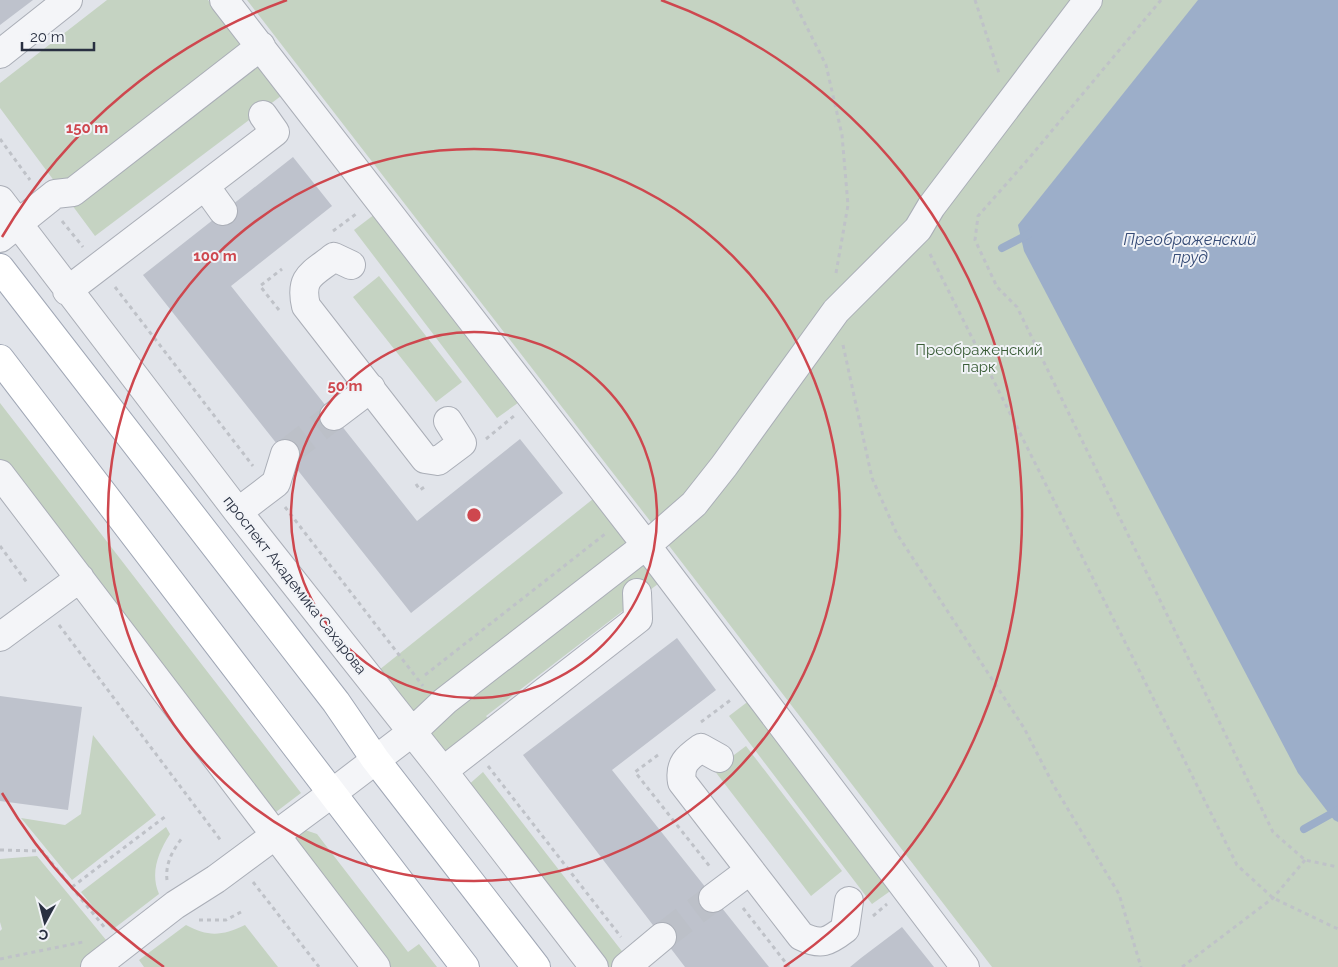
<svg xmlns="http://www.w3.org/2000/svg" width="1338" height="967" viewBox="0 0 1338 967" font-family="Raleway,sans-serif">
  <rect width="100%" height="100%" fill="#e1e4ea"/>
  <path fill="#c5d3c2" d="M107,0H208L281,96L95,236L0,108V83Z
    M247,0H1338V967H992L647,517Z
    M375,214L522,400L497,418L354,230Z
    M379,276L462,382L436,402L353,297Z
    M0,403L301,793L272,815L0,462Z
    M598,495L667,577L486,716L493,724L444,762L374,674Z
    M750,700L896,887L872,904L729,716Z
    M93,735L156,815L72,880L21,818L65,825L81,814Z
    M746,746L842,871L811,896L714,770Z
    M483,772L628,959L619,967H608L466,787Z
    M166,827L170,834C158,853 150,873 159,894L112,930L81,892Z
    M302,829L317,834L408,952L419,944L437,967H389L290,839Z
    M37,856L111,946L83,967H0V931L2,929L0,922V859Z
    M186,925C208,937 222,936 245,925L278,967H144L139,960Z"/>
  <path fill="#9caec9" d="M1198,0H1338V822L1334,820L1298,773L1024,251L1018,225Z"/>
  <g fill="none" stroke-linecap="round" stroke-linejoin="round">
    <path stroke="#9caec9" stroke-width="8" d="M1002,248L1029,234
      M1304,829L1338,810"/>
  </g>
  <path fill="#bec2cc" d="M0,0H33L0,25Z
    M293,157L332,206L231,286L417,521L520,439L563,493L411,613L143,275Z
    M677,638L716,690L612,770L769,967H685L523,755Z
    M0,696L82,707L68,810L0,801Z
    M902,927L934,967H850L861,958Z"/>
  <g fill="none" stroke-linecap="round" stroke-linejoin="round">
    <path stroke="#bcc0c8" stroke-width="28" stroke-dasharray="28 14" stroke-linecap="butt" d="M285,454L334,416
      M662,937L713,898"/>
    <defs>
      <path id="minor" d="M224,0L646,545L965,967
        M0,54L68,0
        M205,186L223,211
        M0,200L238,512L443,771L594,967
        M0,238L55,194L73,192L261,46
        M351,265L334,257C313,274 299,276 306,306L425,459L438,461L462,443L448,421
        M67,291L275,132L263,115
        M334,416L371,388
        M0,474L376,967
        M238,512L276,483L285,454
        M0,637L80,578
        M719,758L701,748C687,758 679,764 682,782L801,936C821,946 828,942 845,929L849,901
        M443,771L638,619L637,593
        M713,898L749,871
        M95,967L175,905L216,879L331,794L411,733L445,701L654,539L694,504L724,466L836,311L918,229L931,207L1088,0
        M626,967L662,937"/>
      <path id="major" d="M0,268L336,702L375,759L536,967
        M0,359L465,967"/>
    </defs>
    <use href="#minor" stroke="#aaaeb7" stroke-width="30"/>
    <use href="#major" stroke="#a0a7b5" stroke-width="30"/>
    <path stroke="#bfc2c8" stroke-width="3" stroke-dasharray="4 4" stroke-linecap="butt" d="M793,0L826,65L842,135L848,205L836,273
      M975,0L1000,76
      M1161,0L1030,157L978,216L975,240L997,287L1017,307L1273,832L1305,860L1338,867
      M0,139L30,180
      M62,221L83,247
      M333,231L356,214
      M930,254L1237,865L1273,898L1338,929
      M115,287L253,466
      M279,310L260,286L282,269
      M843,345L872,478L897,534L1024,728L1054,786L1119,894L1141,967
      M486,439L514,416
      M416,484L420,490L426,486
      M285,507L423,686
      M0,546L28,584
      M59,625L222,842
      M425,675L605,534
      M701,722L732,699
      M658,755L635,772L711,868
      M488,766L621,937
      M0,850L42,851L105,928
      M167,880C165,864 173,849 183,837
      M253,882L319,967
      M72,887L166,816
      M743,908L789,967
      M873,916L887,904
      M199,920H226L241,912
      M0,959L83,942
      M1182,967L1273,898L1305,860"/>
    <use href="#minor" stroke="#f4f5f8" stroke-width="28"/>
    <use href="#major" stroke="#fff" stroke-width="28"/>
  </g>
  <g fill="none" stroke="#ce474e" stroke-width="2.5">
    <circle cx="474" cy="515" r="183"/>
    <circle cx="474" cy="515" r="366"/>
    <path d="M164 967A548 548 0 0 1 2 793M2 237A548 548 0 0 1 287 0M661 0A548 548 0 0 1 784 967"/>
  </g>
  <g text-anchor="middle" stroke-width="4" stroke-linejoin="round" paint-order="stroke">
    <g font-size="15" fill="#3a5d37" stroke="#f1f3f7">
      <text x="979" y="355">Преображенский<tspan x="979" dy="17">парк</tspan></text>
    </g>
    <g font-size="15" fill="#293041" stroke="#f1f3f7">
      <text transform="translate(295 585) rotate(52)" y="5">проспект Академика Сахарова</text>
    </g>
    <g font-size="16" font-style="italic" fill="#344a75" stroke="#f1f3f7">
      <text x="1190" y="245">Преображенский<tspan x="1190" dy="18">пруд</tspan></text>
    </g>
  </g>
  <circle cx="474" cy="515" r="8" fill="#ce474e" stroke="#f1f3f7" stroke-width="2.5"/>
  <g font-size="15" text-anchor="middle" font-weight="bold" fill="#ce474e" stroke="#f1f3f7" stroke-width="4" stroke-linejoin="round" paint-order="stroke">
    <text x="87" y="133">150 m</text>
    <text x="215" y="261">100 m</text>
    <text x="345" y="391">50 m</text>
  </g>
  <g transform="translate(45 922) rotate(187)" stroke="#f1f3f7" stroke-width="4" paint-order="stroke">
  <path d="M0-4L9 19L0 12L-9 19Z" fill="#293041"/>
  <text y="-8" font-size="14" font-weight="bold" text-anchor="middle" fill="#293041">С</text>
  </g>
  <path d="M22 42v8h72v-8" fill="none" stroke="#293041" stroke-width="2.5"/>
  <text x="30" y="42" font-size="15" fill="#293041" stroke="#f1f3f7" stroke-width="4" paint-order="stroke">20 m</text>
</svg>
